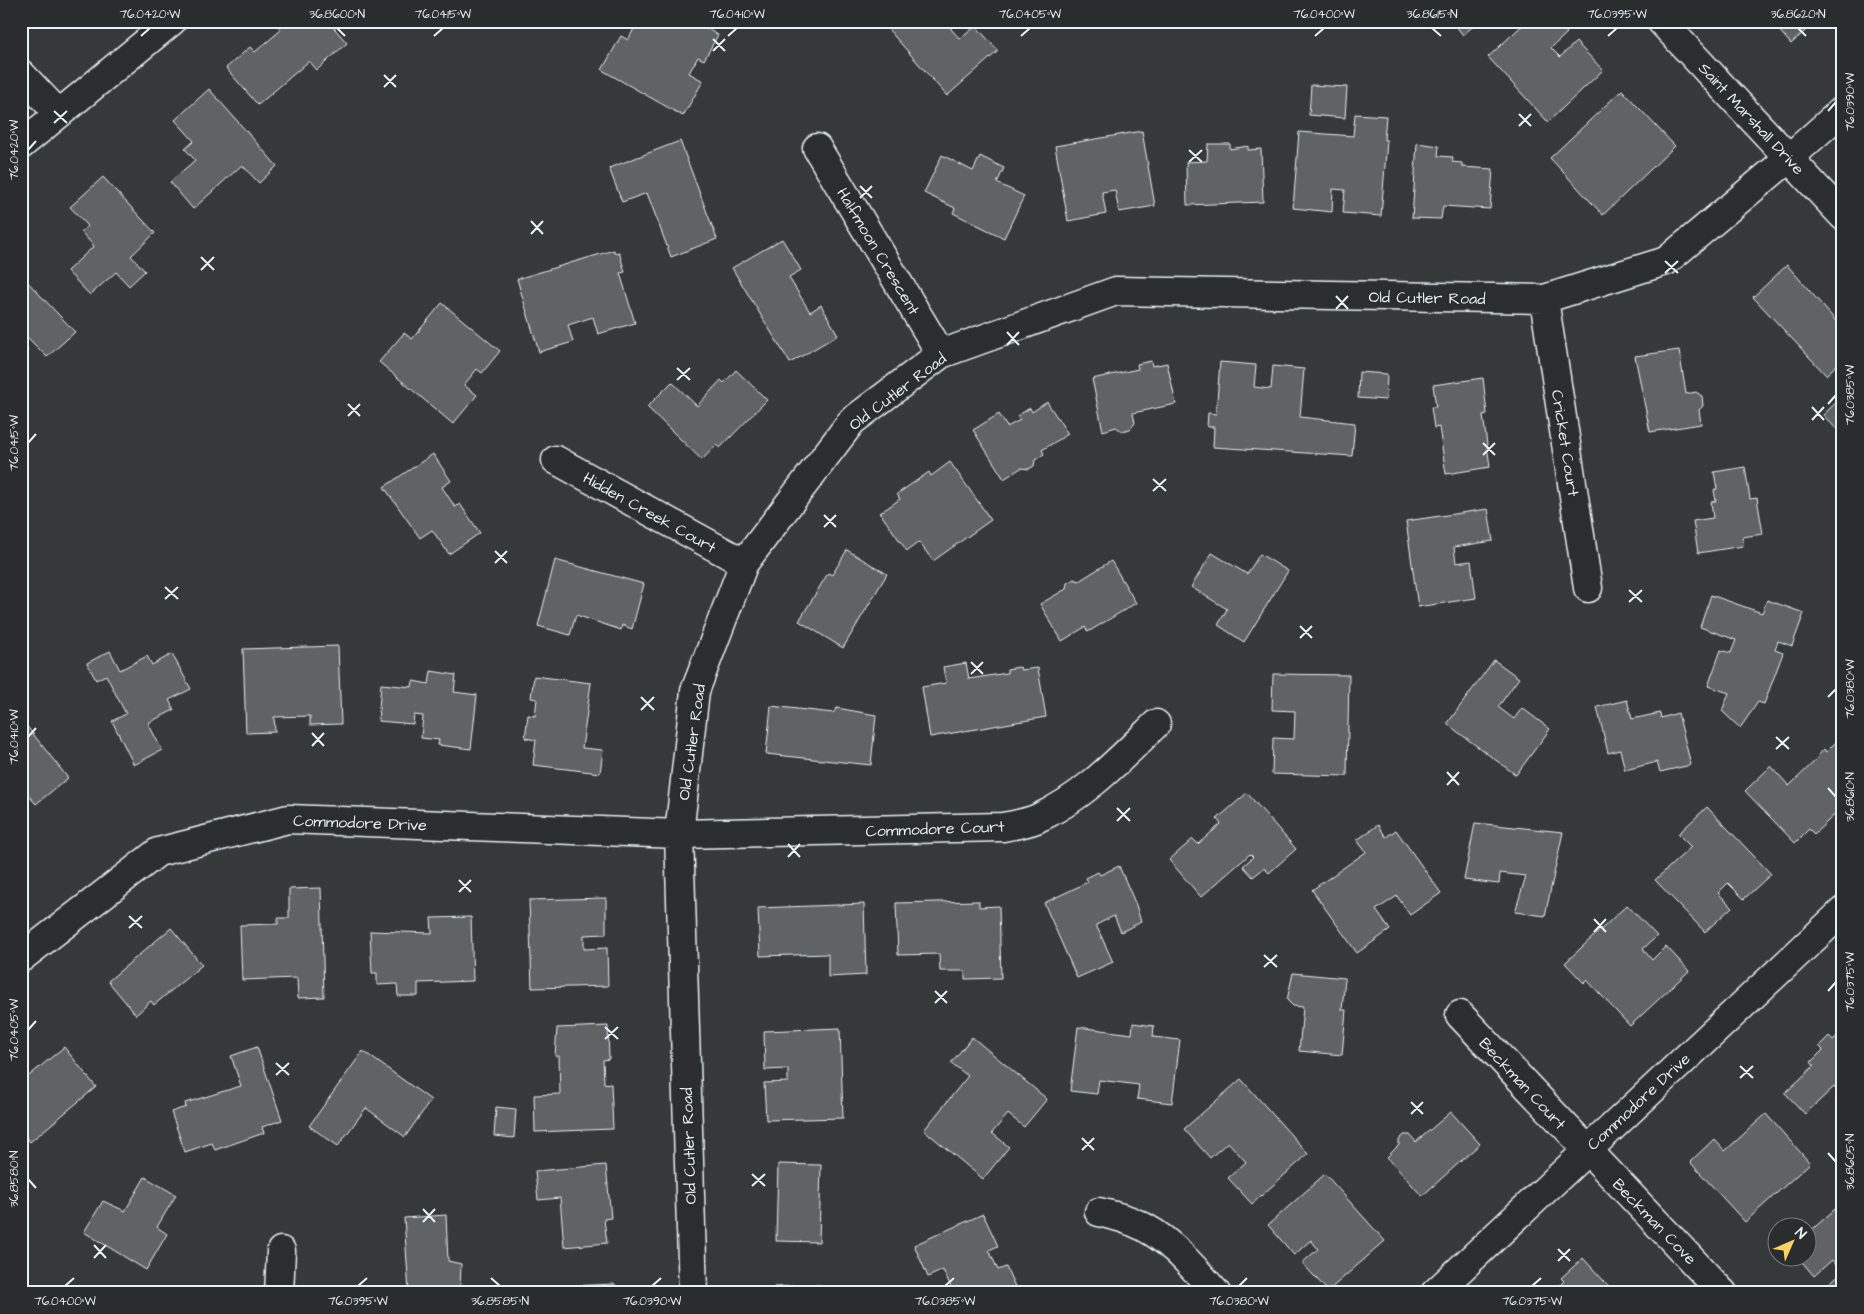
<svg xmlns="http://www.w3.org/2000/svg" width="1864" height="1314" viewBox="0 0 1864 1314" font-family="'Architects Daughter',sans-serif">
  <rect width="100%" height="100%" fill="#35393a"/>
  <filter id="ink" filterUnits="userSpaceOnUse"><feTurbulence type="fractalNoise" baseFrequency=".02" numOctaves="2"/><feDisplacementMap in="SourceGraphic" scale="10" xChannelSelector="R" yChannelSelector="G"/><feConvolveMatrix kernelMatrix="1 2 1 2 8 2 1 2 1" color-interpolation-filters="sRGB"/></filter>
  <g filter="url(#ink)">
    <path fill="#5f6365" stroke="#e8f1f8" d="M277,21H328L347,43L317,70L309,61L258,105L226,68L250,47L255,52L281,30L275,23Z
      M638,21H694L718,35L704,60L698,57L689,73L703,81L683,116L602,70L621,36L628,40Z
      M897,21H952L951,29L960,39L976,26L998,51L947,96L888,29Z
      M1452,21H1479L1463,35Z
      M1527,21H1557L1567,33L1551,48L1560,57L1576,42L1603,70L1548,122L1488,57Z
      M1771,21H1816L1791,44Z
      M1311,85L1347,87L1345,118L1309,115Z
      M209,89L277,166L259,183L242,165L193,209L170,182L195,160L185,149L194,141L175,120Z
      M1622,90L1675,146L1603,215L1550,158Z
      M1355,114L1386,116L1384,140H1387L1381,216L1343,213L1345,190L1333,189L1332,212L1293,208L1299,132L1353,136Z
      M1142,131L1155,206L1119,212L1115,190L1102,192L1106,214L1068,221L1055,146Z
      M680,141L717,239L671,257L647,193L622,202L609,168Z
      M1417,143L1439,146L1438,156L1453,157L1452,162L1462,163V167L1493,169L1490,209L1443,206L1441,219L1412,218Z
      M1208,144H1230V149L1248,146V150L1261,149L1263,202L1187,205L1186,162L1207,161Z
      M942,155L973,171L980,156L1004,168L997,183L1024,196L1004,238L953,213L955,208L924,193Z
      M103,177L155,233L131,256L145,271L129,286L116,272L90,295L67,271L94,246L81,232L88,226L70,207Z
      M782,239L801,270L789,277L791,281L810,312L821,305L838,335L790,363L732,268Z
      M614,250L615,253L619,252L625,272L620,273L635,323L598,334L593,317L568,325L573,342L539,352L517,279Z
      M1787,265L1843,329V359L1826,375L1753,297Z
      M21,275L75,332L47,357L23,333L21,335Z
      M442,303L500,351L482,373L477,369L464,385L477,395L453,424L379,362L404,333L412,339Z
      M21,344L28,351L21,358Z
      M1679,350L1686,394L1696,392L1702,396L1703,406L1699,410L1701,424L1650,432L1635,356Z
      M1151,361L1152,366L1167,363L1176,404L1133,413L1135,423L1130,429L1122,431L1116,427L1103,431L1092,379L1138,369L1137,364Z
      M1220,362L1256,365L1254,387L1271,389L1273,366L1304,369L1300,417L1355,423L1352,456L1213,447L1214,427H1207L1208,413L1216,414Z
      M736,370L767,400L720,448L716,445L702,460L647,407L672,382L697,406L721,380L724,383Z
      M1359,372L1387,374L1386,400L1358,398Z
      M1483,378L1487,414L1483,415L1490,467L1446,474L1439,427L1434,428L1431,407H1436L1433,385Z
      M1843,396V436L1823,415Z
      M1047,402L1068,434L1042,450L1044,454L1035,460L1034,466L1029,469L1021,468L1004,479L973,430L999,414L1007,427L1020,420L1017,416L1030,408L1032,412Z
      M433,454L451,481L442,487L455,507L460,504L480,533L449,554L432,530L420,538L384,487Z
      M950,462L991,520L933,561L919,542L907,551L880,513L900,499L897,494L929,472L931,476Z
      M1745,467L1750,499L1757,498L1763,534L1742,537L1743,546L1698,553L1693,521L1713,518L1711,502L1716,501L1714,490L1717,489L1714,472Z
      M1488,509L1493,541L1454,547L1456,563L1471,561L1476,598L1418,607L1406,521Z
      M847,550L887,574L843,648L799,621L828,573L832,575Z
      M1212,553L1247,574L1260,554L1288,571L1244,642L1218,625L1227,609L1191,587Z
      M555,560L644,584L632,629L622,625L621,630L576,615L570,635L538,626Z
      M1111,561L1136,603L1088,632L1085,627L1062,641L1040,604L1066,589L1067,583L1074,579L1079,581Z
      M1711,595L1762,613L1767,600L1804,613L1792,646L1778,641L1775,650L1783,653L1764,704L1758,702L1740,728L1722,711L1729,693L1708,686L1721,650L1731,653L1736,640L1700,627Z
      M338,646L341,724L310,725V716L274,717L275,732L246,733L243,649Z
      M110,651L120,670L147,656L152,665L172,654L191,689L169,700L174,710L148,723L162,750L134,765L112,721L126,714L106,675L96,680L87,663Z
      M1494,660L1519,678L1498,707L1514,719L1522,708L1550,729L1516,775L1447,724Z
      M966,663L969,679L1007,673V669L1020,667L1021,670L1038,668L1046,717L930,737L922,687L946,683L943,667Z
      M431,671L456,675L454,692L477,695L471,749L438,745L439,740L421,738L423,716L414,715L413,724L378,721L381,684L412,687L413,681L429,684Z
      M1273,674L1349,675L1347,776L1272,774L1273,738L1294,739L1295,711L1272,710Z
      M534,676L591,683L582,748L603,750L600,773L533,765L536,740L525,738L528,715L535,716L537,699L531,698Z
      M1627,700L1632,719L1660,713L1661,718L1678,713L1691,765L1660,772L1657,762L1625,770L1620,750L1608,753L1597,707Z
      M771,706L833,713L837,708L876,715L871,765L766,754Z
      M25,724L68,778L36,804L21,787V726Z
      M1838,740L1843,745V807L1814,834L1809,829L1795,843L1745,791L1771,766L1789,786L1818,758L1817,757L1824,749L1826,752Z
      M1247,793L1296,849L1269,873L1264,868L1253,877L1243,866L1253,857L1250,854L1201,897L1169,860L1193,839L1198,844L1221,824L1217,819Z
      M1707,807L1771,874L1744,899L1728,883L1718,893L1732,907L1705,932L1655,880L1691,847L1678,834Z
      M1475,823L1563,832L1545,916L1515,912L1526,876L1500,873L1499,884L1464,880Z
      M1378,825L1386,837L1396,830L1441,893L1410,915L1397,896L1376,910L1390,930L1357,953L1312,890L1366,852L1357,840Z
      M1119,866L1136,905L1141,922L1121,932L1114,916L1096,925L1113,962L1077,978L1044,903L1088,882L1086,878L1098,872L1100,875Z
      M321,888L324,997L298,998L297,978L242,980L240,925L278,924V918H289V889Z
      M606,898V934L584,935V949L607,948L608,986L532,988L529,900Z
      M979,901V907L999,906L1001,978L965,979V971H940L939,954L898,955L896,903Z
      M864,904L866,975L828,977V954L760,956L758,908Z
      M1627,905L1657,936L1643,949L1652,960L1666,946L1689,971L1630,1026L1587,980L1584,983L1565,963Z
      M471,917L473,981L418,983V996H398L397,984L377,985V973H372L370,931L432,933L431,918Z
      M171,928L202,965L154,1005L151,1001L136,1015L108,981Z
      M1293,973L1345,978L1342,1010H1346L1342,1055L1299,1051L1303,1007L1293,1006L1287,1000Z
      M1133,1023L1154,1026L1153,1037L1180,1040L1172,1103L1137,1099L1139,1085L1099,1080L1097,1094L1070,1091L1078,1027L1132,1034Z
      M608,1026L609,1059L603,1060L604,1083L611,1084L613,1129L535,1132L534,1095L560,1094L559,1056H555L557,1028Z
      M840,1028L843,1118L766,1120L764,1083L788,1082V1069L765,1070L764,1031Z
      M1843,1031V1092L1840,1094L1834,1087L1805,1114L1785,1093L1814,1066L1811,1062L1823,1050L1819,1046L1829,1036L1833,1040Z
      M972,1037L1047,1099L1024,1127L1008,1114L992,1133L1009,1147L983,1179L924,1130L968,1076L951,1063Z
      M64,1047L96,1087L30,1142L21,1132V1077L24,1080Z
      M257,1047L282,1120L262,1127L264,1133L215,1150L212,1143L185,1152L171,1112L186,1107L185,1103L241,1086L231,1056Z
      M363,1051L431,1100L405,1137L366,1108L338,1146L309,1126Z
      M1241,1079L1308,1154L1252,1204L1228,1178L1246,1162L1228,1142L1210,1158L1184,1129Z
      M496,1107L516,1109L514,1138L494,1136Z
      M1451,1112L1480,1144L1422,1196L1387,1157L1399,1145V1140L1404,1135H1410L1416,1142Z
      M1766,1114L1810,1163L1745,1222L1690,1162L1714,1139L1725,1151Z
      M778,1164L821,1165L819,1242L776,1241Z
      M606,1165L611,1218L604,1219L607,1243L564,1247L560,1198L538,1200L535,1171Z
      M1325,1174L1385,1241L1328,1291L1302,1263L1318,1249L1311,1240L1294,1255L1268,1225Z
      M145,1177L176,1195L157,1227L167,1234L146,1270L84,1232L103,1201L125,1211Z
      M1843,1202V1293H1831L1826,1286L1842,1272L1832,1260L1814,1276L1797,1256H1806V1235Z
      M983,1214L998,1246L989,1250L998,1270L1006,1267L1018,1293H944L952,1289L943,1270L928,1277L914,1245Z
      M446,1215L448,1261L461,1264L460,1292L409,1293L404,1218Z
      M1583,1258L1615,1293H1552L1564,1281L1561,1278Z
      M615,1284V1293H569V1286Z
      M821,1285V1293H774V1287Z"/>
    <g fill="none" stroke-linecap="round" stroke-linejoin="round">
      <defs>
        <path id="minor" d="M1661,21L1843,216
          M21,74L58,113
          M21,145L172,21
          M817,148L941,354
          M1544,299L1588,588
          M556,460L744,563
          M21,958L158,852L288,819L679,834L1003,827C1014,825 1026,823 1036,819C1083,798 1120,759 1156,724
          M1460,1015L1723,1293
          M1099,1212C1110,1215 1122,1217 1133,1222C1167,1235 1193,1267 1216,1293
          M279,1293L281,1251
          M693,1293L679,834L695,691L744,563L852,421L941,354L1116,291L1544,299L1666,261L1789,158L1843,110
          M1435,1293L1843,911"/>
      </defs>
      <use href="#minor" stroke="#e8f1f8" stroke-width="31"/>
      <use href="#minor" stroke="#2a2d2e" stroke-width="28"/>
    </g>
  </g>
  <path fill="none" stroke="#e8f1f8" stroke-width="2" d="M337,28L345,36M1432,28L1441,36M1798,28L1806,36M141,36L150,28M434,36L443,28M728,36L737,28M1021,36L1030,28M1315,36L1324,28M1608,36L1617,28M713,39L725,51M713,51L725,39M384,75L396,87M384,87L396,75M54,111L67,123M1828,111L1836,102M1519,114L1531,126M54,123L67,111M1519,126L1531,114M28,150L36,141M1189,150L1202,162M1189,162L1202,150M860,186L872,198M860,198L872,186M531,221L543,234M531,234L543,221M201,257L214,270M1665,261L1678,273M201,270L214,257M1665,273L1678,261M1336,296L1348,309M1336,309L1348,296M1007,332L1019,345M1007,345L1019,332M677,368L690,380M677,380L690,368M348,404L360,416M1828,404L1836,395M1812,407L1824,420M348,416L360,404M1812,420L1824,407M28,443L36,434M1483,443L1495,455M1483,455L1495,443M1153,479L1166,491M1153,491L1166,479M824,515L836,527M824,527L836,515M495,551L507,563M495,563L507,551M165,587L178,599M1629,590L1642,602M165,599L178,587M1629,602L1642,590M1300,626L1312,638M1300,638L1312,626M971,662L983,674M971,674L983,662M641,697L654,710M1828,697L1836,689M641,710L654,697M312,733L324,746M28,737L36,728M1776,737L1789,749M312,746L324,733M1776,749L1789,737M1447,772L1459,785M1447,785L1459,772M1828,788L1836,797M1117,808L1130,821M1117,821L1130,808M788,844L800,857M788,857L800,844M459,880L471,892M459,892L471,880M129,916L142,928M1594,919L1606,932M129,928L142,916M1594,932L1606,919M1264,955L1277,967M1264,967L1277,955M935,991L947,1003M1828,991L1836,982M935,1003L947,991M605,1027L618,1039M28,1030L36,1021M605,1039L618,1027M276,1063L289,1075M1740,1066L1753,1078M276,1075L289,1063M1740,1078L1753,1066M1411,1102L1423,1114M1411,1114L1423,1102M1082,1138L1094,1150M1082,1150L1094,1138M1828,1153L1836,1162M752,1174L765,1186M28,1179L36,1188M752,1186L765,1174M423,1209L435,1222M423,1222L435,1209M94,1245L106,1258M1558,1249L1570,1261M94,1258L106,1245M1558,1261L1570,1249M491,1278L500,1286M65,1286L74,1278M358,1286L367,1278M652,1286L661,1278M945,1286L954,1278M1239,1286L1247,1278M1532,1286L1541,1278"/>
  <g text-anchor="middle" stroke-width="4" stroke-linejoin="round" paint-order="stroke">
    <g font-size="16" fill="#e8f1f8" stroke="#2a2d2e">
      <text transform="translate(1752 118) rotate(47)" y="6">Saint Marshall Drive</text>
      <text transform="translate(879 251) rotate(59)" y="6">Halfmoon Crescent</text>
      <text transform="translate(1427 297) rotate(1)" y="6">Old Cutler Road</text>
      <text transform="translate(897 391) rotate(-37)" y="6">Old Cutler Road</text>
      <text transform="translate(1566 443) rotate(81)" y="6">Cricket Court</text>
      <text transform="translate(650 512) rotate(29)" y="6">Hidden Creek Court</text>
      <text transform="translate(691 742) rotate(-82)" y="6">Old Cutler Road</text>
      <text transform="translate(360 822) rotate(2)" y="6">Commodore Drive</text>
      <text transform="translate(935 828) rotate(-2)" y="6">Commodore Court</text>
      <text transform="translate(1523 1083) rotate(47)" y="6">Beckman Court</text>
      <text transform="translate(1638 1101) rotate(-43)" y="6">Commodore Drive</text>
      <text transform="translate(688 1146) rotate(-92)" y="6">Old Cutler Road</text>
      <text transform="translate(1655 1221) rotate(46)" y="6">Beckman Cove</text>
    </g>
  </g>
  <rect width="1864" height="1314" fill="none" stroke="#2a2d2e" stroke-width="55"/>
  <g transform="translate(1792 1242) rotate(45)"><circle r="24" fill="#2a2d2e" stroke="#767b7f"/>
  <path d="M0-4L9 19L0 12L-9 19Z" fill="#ffd166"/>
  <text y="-8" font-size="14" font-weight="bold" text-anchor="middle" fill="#e8f1f8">N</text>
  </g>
  <rect x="28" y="28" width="1808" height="1258" fill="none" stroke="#e8f1f8" stroke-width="2"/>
  <g font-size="12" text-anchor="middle" fill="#e8f1f8">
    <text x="150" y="18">76.0420°W</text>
    <text x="337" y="18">36.8600°N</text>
    <text x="443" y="18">76.0415°W</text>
    <text x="737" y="18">76.0410°W</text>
    <text x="1030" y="18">76.0405°W</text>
    <text x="1324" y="18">76.0400°W</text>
    <text x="1432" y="18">36.8615°N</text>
    <text x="1617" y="18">76.0395°W</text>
    <text x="1798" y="18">36.8620°N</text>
    <text transform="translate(1850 102) rotate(-90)" y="4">76.0390°W</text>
    <text transform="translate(14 150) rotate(-90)" y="4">76.0420°W</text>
    <text transform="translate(1850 395) rotate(-90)" y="4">76.0385°W</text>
    <text transform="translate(14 443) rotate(-90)" y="4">76.0415°W</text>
    <text transform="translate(1850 689) rotate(-90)" y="4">76.0380°W</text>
    <text transform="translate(14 737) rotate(-90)" y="4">76.0410°W</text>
    <text transform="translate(1850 797) rotate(-90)" y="4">36.8610°N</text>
    <text transform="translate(1850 982) rotate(-90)" y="4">76.0375°W</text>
    <text transform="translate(14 1030) rotate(-90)" y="4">76.0405°W</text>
    <text transform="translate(1850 1162) rotate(-90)" y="4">36.8605°N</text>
    <text transform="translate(14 1179) rotate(-90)" y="4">36.8580°N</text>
    <text x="65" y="1305">76.0400°W</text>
    <text x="358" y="1305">76.0395°W</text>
    <text x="500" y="1305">36.8585°N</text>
    <text x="652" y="1305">76.0390°W</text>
    <text x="945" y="1305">76.0385°W</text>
    <text x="1239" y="1305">76.0380°W</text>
    <text x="1532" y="1305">76.0375°W</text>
  </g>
</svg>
